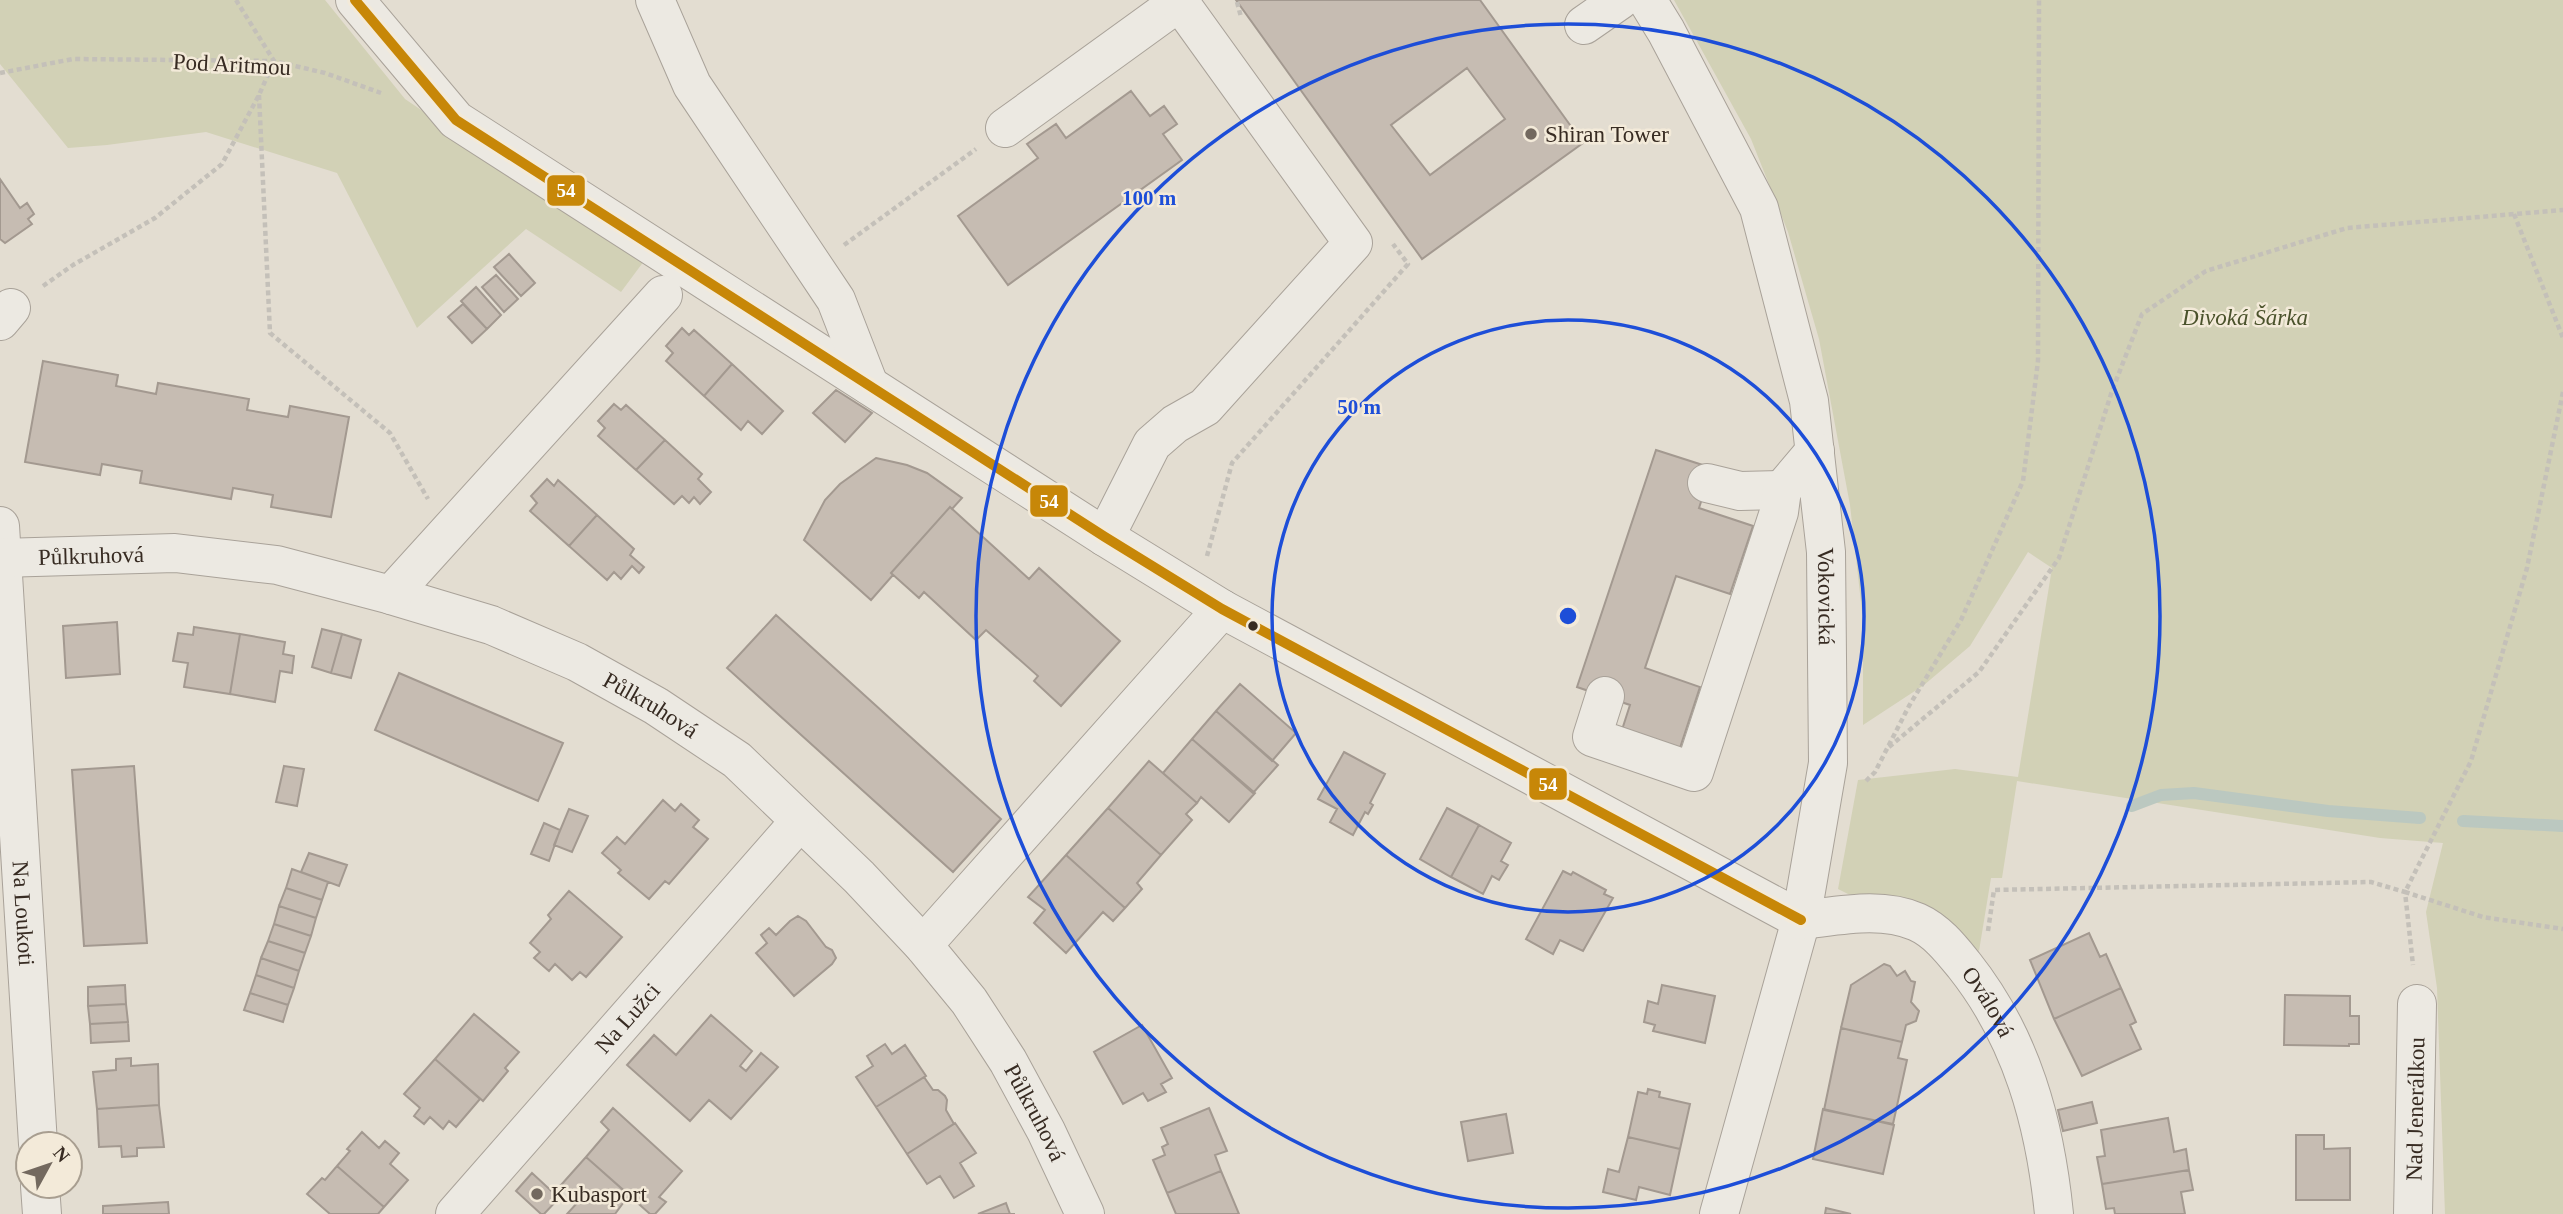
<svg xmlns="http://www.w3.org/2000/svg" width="2563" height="1214" viewBox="0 0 2563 1214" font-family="'Times New Roman',serif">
  <rect width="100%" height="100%" fill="#e3ddd1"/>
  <path fill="#d2d1b6" d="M0,0H325L405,99L644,261L621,292L526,229L417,328L337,173L206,132L107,145L68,148L0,64Z
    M1674,0H2563V1214H2445L2437,988L2426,912L2443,843L2380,838L2017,781L2002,878H1991L1979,951L1936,915L1848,894L1838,889L1858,780L1955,769L2018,777L2052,568L2028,552L1970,646L1924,685L1863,725V620L1850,505L1819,339L1788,232L1751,139Z"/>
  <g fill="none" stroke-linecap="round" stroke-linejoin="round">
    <path stroke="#bbc8c0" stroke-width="12" d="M2132,806L2161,795L2194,793L2328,811L2420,818
      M2463,821L2563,826"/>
  </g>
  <path fill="#c6bcb2" stroke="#a39990" stroke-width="2" fill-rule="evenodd" d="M1236,0H1480L1583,143L1422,259ZM1467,68L1505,119L1430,175L1391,125Z
    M1131,91L1150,116L1164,106L1177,124L1163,134L1182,160L1008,285L958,216L1038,158L1027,144L1056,124L1066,138Z
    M0,179L20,208L27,203L34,214L28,219L32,224L5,243L0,239Z
    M509,254L535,283L521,296L494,267Z
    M496,275L518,299L504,312L482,287Z
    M476,287L501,315L487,329L461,301Z
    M463,304L487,329L472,343L448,317Z
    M682,328L689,335L694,330L732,364L704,396L666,361L673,353L666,346Z
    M43,361L118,375L116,386L156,394L158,383L249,399L247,410L288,417L290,406L349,417L331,517L271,507L273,495L233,488L231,499L140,483L142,471L102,464L100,475L25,462Z
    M732,364L783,411L762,434L748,421L741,430L704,396Z
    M836,390L872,413L845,442L813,413Z
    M614,404L621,410L626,405L665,440L636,470L598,436L605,428L598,421Z
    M665,440L702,474L698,479L711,492L700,504L694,497L689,503L682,496L674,504L636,470Z
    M1656,450L1712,468L1699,508L1753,526L1730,594L1676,576L1645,668L1700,687L1678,754L1621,733L1630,705L1577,687Z
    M876,458L907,465L927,473L962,498L952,509L950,507L891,573L893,575L871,600L804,540L825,500L840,484Z
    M547,479L554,486L558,480L597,515L569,546L530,511L537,503L531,496Z
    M950,507L1029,579L1039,568L1120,641L1061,706L1034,681L1038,676L986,630L976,640L924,592L919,598L891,573Z
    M597,515L634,549L630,555L644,567L639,573L632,566L621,579L614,572L607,580L569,546Z
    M776,615L1001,819L953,872L727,668Z
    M117,622L120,674L66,678L63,626Z
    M194,627L240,634L230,694L184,687L188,663L173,661L178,633L193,635Z
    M322,629L342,634L331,673L312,667Z
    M240,634L285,642L283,654L294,656L292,673L280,671L275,702L230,694Z
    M342,634L361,640L351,678L331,673Z
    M399,673L563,743L538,801L375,730Z
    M1240,684L1296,733L1272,761L1216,711Z
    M1216,711L1278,765L1253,793L1192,739Z
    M1192,739L1255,793L1229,822L1201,797L1197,803L1163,773Z
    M1344,752L1385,774L1370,803L1373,805L1368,814L1365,812L1353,835L1330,822L1337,809L1318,799Z
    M1149,761L1197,803L1186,814L1192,820L1161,855L1108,808Z
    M134,766L147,943L84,946L72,770Z
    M284,766L304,769L297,806L276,802Z
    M663,800L675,811L681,804L699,820L693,827L708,839L669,884L665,881L649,899L618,873L621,870L602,853L617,837L625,844Z
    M1108,808L1161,855L1137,883L1142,889L1125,908L1066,855Z
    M1447,808L1479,825L1451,877L1420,859Z
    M569,809L588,816L572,852L554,845Z
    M544,823L560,830L549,861L531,854Z
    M1479,825L1511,843L1501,861L1508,865L1499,880L1492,876L1483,894L1451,877Z
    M309,853L347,865L339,886L301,872Z
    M1066,855L1125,908L1113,921L1103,912L1066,953L1034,923L1045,910L1028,897Z
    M292,869L328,882L322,900L286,888Z
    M1563,871L1571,875L1573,872L1606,890L1604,894L1613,898L1583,951L1560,940L1553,954L1526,939Z
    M286,888L322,900L316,918L279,906Z
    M569,891L622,937L586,977L580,972L572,980L555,964L549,971L534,958L540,952L530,943L551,919L548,915Z
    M279,906L316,918L311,936L274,924Z
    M798,916L806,921L826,947L832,950L836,958L832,964L794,996L756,953L767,943L761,935L769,928L776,935L790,921Z
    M274,924L311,936L305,953L268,941Z
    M2089,933L2100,957L2106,954L2121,988L2054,1019L2030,960Z
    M268,941L305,953L299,971L261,958Z
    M261,958L299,971L294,988L256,975Z
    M1884,964L1890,966L1897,976L1905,971L1911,981L1915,982L1911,1002L1919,1011L1916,1021L1906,1025L1902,1042L1841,1028L1851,985Z
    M256,975L294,988L288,1005L250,993Z
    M125,985L126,1004L88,1006V987Z
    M1662,985L1715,996L1705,1043L1653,1031L1655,1025L1644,1022L1648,1001L1658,1004Z
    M2121,988L2136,1022L2130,1025L2141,1049L2082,1076L2054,1019Z
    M250,993L288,1005L283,1022L244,1010Z
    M2285,995L2350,996V1016H2359V1044H2349V1046L2284,1045Z
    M126,1004L128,1022L90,1024L88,1006Z
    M474,1014L519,1052L505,1068L508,1071L483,1101L435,1059Z
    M711,1015L752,1051L740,1066L746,1071L761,1053L778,1067L731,1119L709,1100L690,1121L627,1065L654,1035L676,1055Z
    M128,1022L129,1041L91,1043L90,1024Z
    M1142,1025L1172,1078L1161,1084L1166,1092L1148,1101L1143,1093L1123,1104L1094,1052Z
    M1841,1028L1902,1042L1898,1058L1907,1060L1893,1124L1824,1110Z
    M885,1044L892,1054L905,1045L926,1076L876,1107L856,1077L873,1066L867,1056Z
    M131,1058V1066L158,1064L159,1105L97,1109L93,1072L116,1070V1059Z
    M435,1059L480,1099L456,1127L449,1121L443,1129L430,1117L424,1124L414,1116L420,1108L404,1094Z
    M924,1077L933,1090H938L945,1096L947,1100L946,1110L954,1124L907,1154L876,1107Z
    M1648,1089L1660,1092L1659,1097L1690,1104L1680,1149L1628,1137L1638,1092L1647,1094Z
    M2092,1102L2097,1123L2063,1131L2058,1110Z
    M159,1105L164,1147L137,1148V1156L122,1157L121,1146L99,1147L97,1109Z
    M613,1108L682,1171L659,1197L666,1202L655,1214H650L586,1157L609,1130L601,1122Z
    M1209,1108L1227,1151L1215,1155L1221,1171L1167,1193L1153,1160L1165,1155L1162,1147L1168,1144L1161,1128Z
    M1823,1109L1894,1125L1883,1174L1813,1159Z
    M1506,1114L1513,1153L1468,1161L1461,1122Z
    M2168,1118L2174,1152L2186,1149L2189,1170L2102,1184L2097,1157L2105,1156L2101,1130Z
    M955,1123L976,1153L960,1163L974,1186L954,1198L940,1176L927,1184L907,1154Z
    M362,1132L379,1148L385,1141L399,1153L390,1164L408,1180L384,1207L337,1166L350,1151L347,1149Z
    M2296,1135H2324V1149L2350,1148V1200H2296Z
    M1628,1137L1680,1149L1670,1195L1639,1187L1636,1200L1603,1192L1608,1169L1619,1172Z
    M586,1157L629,1195L615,1214H567L578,1202L561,1185Z
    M337,1166L384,1207L378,1214H330L307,1194L322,1178L325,1180Z
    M2189,1170L2193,1190L2181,1192L2185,1214H2115L2114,1208L2106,1209L2102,1184Z
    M1221,1171L1239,1214H1176L1167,1193Z
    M532,1173L559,1198L544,1214H541L516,1191Z
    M168,1202L169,1214H103V1206Z
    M1006,1203L1010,1214H1015H978Z
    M1826,1208L1851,1214H1825Z"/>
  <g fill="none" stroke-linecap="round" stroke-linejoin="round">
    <defs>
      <g id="minor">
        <path d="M355,0L456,120L1105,537L1222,609L1801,920"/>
        <path d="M655,0L692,85L836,300L869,385"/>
        <path id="s1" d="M1647,0L1666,31L1759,208L1809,401L1826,552L1828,763L1801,920L1719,1214"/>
        <path d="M1584,25L1620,0"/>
        <path d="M1005,128L1179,2"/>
        <path d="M0,321L11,308"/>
        <path d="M1707,483L1740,491L1782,490"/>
        <path id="s2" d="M0,526L38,1144"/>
        <path d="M1105,537L1152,444L1175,424L1205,407L1353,243L1178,0"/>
        <path id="s3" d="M0,558L175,553L277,565L391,595L491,625L577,662L656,706L737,760L859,877L923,945L969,1001L1008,1061L1046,1131L1085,1214"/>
        <path d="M391,595L663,295"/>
        <path d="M1605,696L1592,737L1694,772L1779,512L1782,490L1815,451"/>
        <path id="s4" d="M1801,920C1838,916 1881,906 1917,922C1937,931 1951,949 1964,965C2022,1038 2045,1124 2054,1214"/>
        <path d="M923,945L1222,609"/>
        <path d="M40,1186L42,1214"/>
        <path id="s5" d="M455,1214L800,821"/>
        <path id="s6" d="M2413,1214L2417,1004"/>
      </g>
    </defs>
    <use href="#minor" stroke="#a9a299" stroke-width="40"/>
    <path stroke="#c4c0b9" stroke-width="4.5" stroke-dasharray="5 3.5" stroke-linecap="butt" d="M1237,2L1241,17
      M0,73L73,59L274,61L325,73L381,93
      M259,95L270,333L390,433L428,499
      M2514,214L2563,338
      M844,245L976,149
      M43,286L73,265L155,218L222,164L259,95L274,61L236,0
      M2563,392L2527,568L2471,761L2405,892L2483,917L2563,929
      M1207,556L1232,463L1408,264L1393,244
      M1889,747L1979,672L2059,558L2112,391L2142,314L2206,271L2347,228L2563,210
      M1866,781L1875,772L1909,706L1961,620L2023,481L2038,361L2039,0
      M1988,931L1994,890L2371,882L2405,892L2413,965"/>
    <use href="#minor" stroke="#ece9e2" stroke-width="38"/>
    <defs>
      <path id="bus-1" d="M355,0L456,120L1105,537L1222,609L1801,920"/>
    </defs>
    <use href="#bus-1" stroke="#f3ead9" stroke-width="16"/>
    <use href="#bus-1" stroke="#c78708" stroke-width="10"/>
  </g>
  <g fill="none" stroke="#1d4ed8" stroke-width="3.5">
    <circle cx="1568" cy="616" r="296"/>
    <circle cx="1568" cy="616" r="592"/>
  </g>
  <g fill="#73695f" stroke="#f3ead9" stroke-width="2.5">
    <circle cx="1531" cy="134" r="7"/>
    <circle cx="537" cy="1194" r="7"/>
  </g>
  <circle fill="#372b22" stroke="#f3ead9" stroke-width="2.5" cx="1253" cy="626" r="6"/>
  <g text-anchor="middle" stroke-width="5" stroke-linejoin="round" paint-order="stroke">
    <g font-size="23" fill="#372b22" stroke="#f3ead9">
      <text transform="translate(232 64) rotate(3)" y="8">Pod Aritmou</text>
      <text dy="8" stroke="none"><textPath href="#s3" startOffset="91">Půlkruhová</textPath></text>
      <text dy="8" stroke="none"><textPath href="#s1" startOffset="632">Vokovická</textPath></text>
      <text dy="8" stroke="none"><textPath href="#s3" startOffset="679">Půlkruhová</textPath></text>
      <text dy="8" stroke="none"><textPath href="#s2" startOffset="388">Na Loukoti</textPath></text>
      <text dy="8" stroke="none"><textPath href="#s4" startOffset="226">Oválová</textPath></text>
      <text dy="8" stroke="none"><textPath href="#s5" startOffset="261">Na Lužci</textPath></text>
      <text dy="8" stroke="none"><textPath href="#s6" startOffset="105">Nad Jenerálkou</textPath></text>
      <text dy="8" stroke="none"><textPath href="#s3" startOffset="1246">Půlkruhová</textPath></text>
    </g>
    <g font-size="23" fill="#372b22" stroke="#f3ead9" text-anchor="start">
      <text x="1545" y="142">Shiran Tower</text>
      <text x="551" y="1202">Kubasport</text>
    </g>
    <g font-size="23" font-style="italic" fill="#4a522b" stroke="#f3ead9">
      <text x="2245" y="325">Divoká Šárka</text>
    </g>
  </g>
  <circle cx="1568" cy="616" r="10" fill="#1d4ed8" stroke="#f3ead9" stroke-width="3.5"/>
  <g font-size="21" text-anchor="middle" font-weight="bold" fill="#1d4ed8" stroke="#f3ead9" stroke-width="5" stroke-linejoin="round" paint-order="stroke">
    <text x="1149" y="205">100 m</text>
    <text x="1359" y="414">50 m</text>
  </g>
  <g stroke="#f3ead9" stroke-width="2.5">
    <rect x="546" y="174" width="40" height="33" rx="7" fill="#c78708"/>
    <rect x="1029" y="484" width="40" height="34" rx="7" fill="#c78708"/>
    <rect x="1528" y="767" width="40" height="34" rx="7" fill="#c78708"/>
  </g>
  <g font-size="19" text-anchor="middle" font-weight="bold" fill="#fff">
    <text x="566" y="197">54</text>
    <text x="1049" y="508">54</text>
    <text x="1548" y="791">54</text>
  </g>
  <g transform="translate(49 1165) rotate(50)"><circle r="33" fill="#f3ead9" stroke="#a89e90" stroke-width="2"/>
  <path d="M0-5L12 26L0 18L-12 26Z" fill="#73695f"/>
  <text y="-10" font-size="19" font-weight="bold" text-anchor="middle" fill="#372b22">N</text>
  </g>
</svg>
